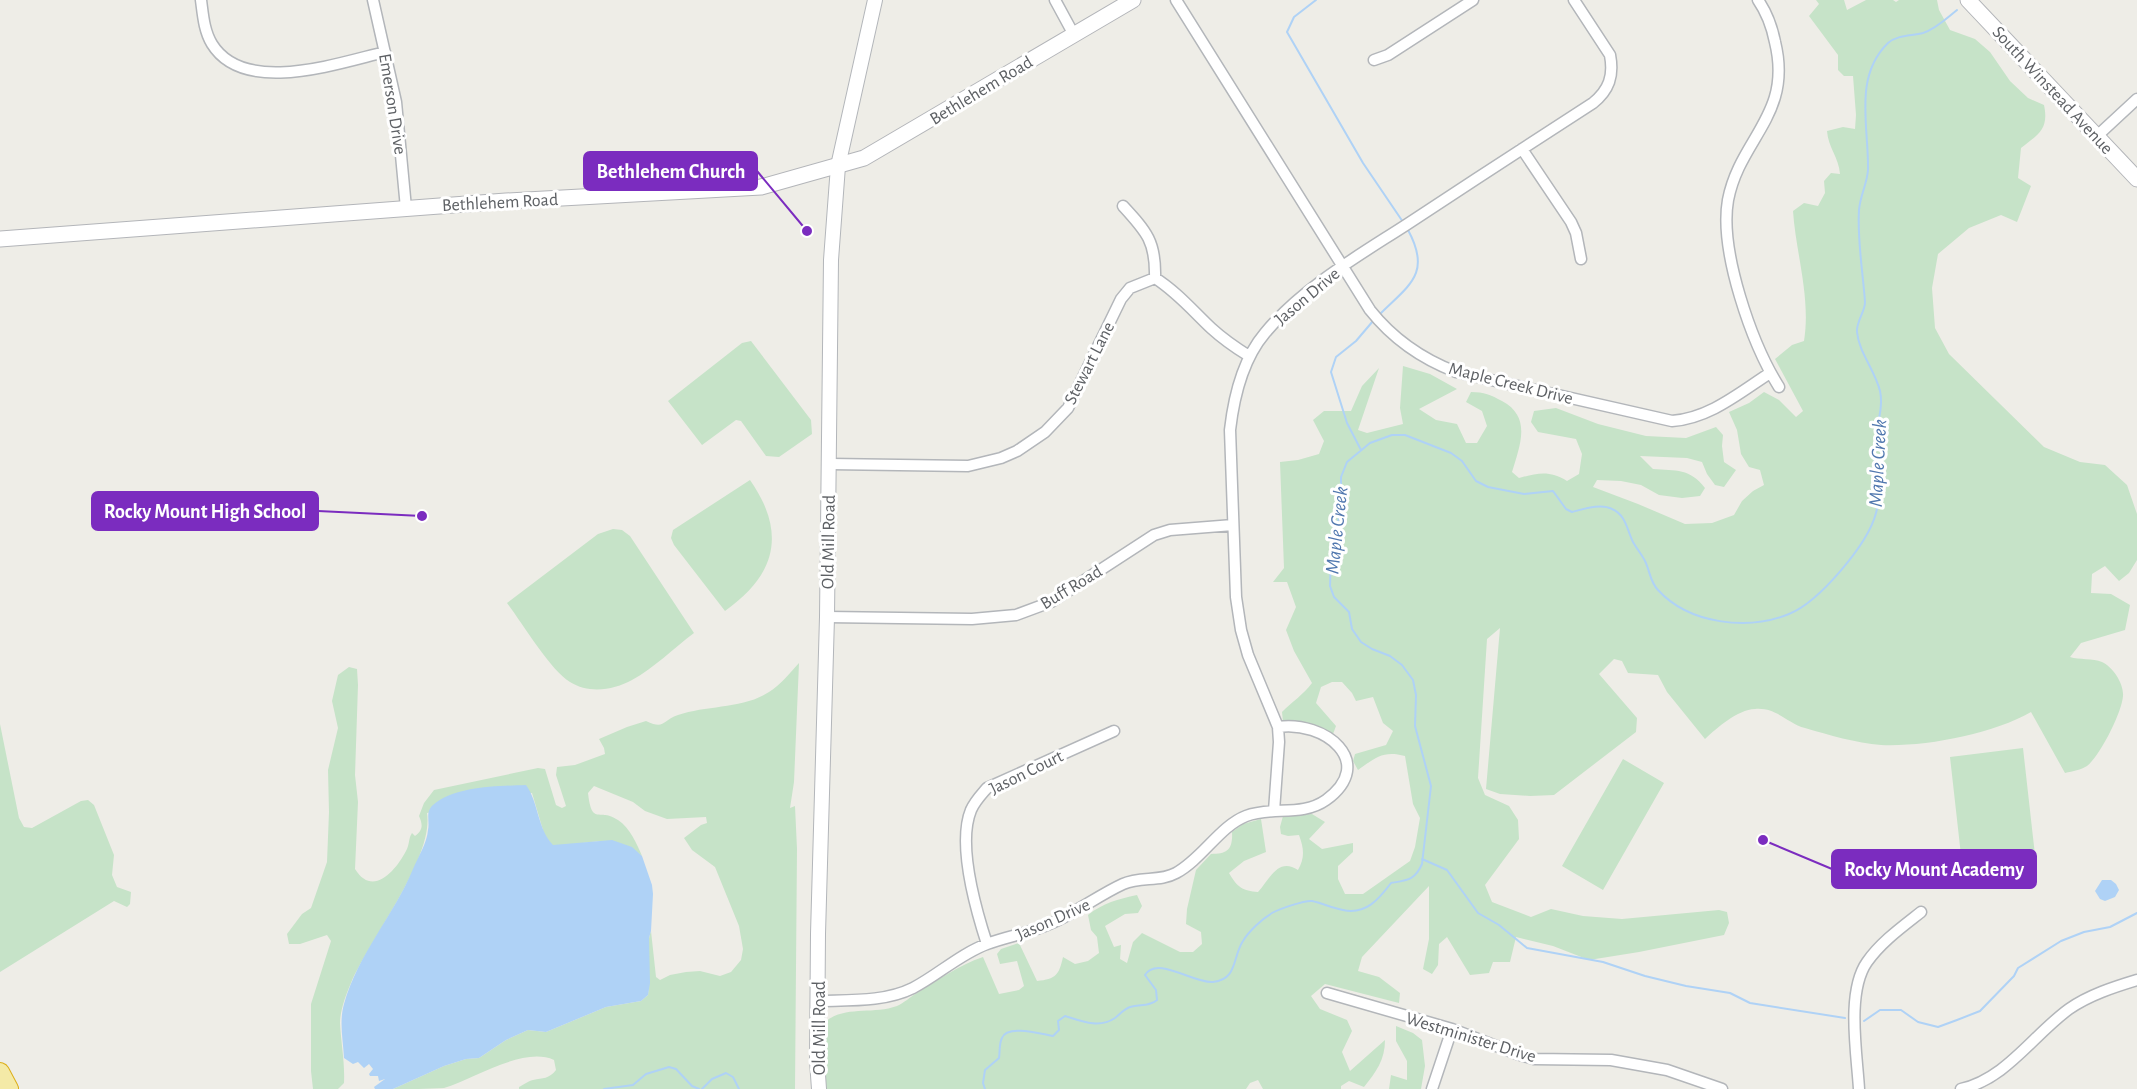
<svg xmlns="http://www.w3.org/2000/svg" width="2137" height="1089" viewBox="0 0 2137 1089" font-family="'Alegreya Sans',sans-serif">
  <rect width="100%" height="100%" fill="#eeede7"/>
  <path fill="#c6e3c8" d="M1816,0H1844L1847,10L1866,0H1893L1896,2L1899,0H1937L1939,10L1950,30L1975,39L1990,52L2010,81L2028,98L2044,105C2049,129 2039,134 2021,148L2018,178L2031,186L2017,222L2001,215L1969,228L1938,254L1932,288L1935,328L1949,354L2044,447L2080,462L2105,465L2127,485L2137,514V560L2129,573L2119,581L2105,566L2092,574L2091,593L2111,594L2130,605L2125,630L2081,643L2070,657C2079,660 2093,658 2102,662C2113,667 2124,684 2123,696C2122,712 2100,756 2087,766C2081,770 2073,771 2065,773L2031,712C1993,734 1925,747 1881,745C1856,743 1829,735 1805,728C1787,723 1776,707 1755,709C1737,710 1718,727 1705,739L1667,692L1658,675L1628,673L1622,661L1614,659L1599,674L1637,718L1636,732L1554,795L1530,796L1500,794L1486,789L1500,628L1487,639L1478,778L1485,795L1509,806L1518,820L1519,839L1485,885L1492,902L1531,917L1551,909L1583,916L1622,919L1719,910L1727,912L1729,923L1724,935L1639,952L1589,960L1553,946L1516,937L1510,962H1493L1489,973L1470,975L1447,937L1439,944L1438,965L1432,974L1423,969L1429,939V886L1362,957L1358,971L1379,977L1400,993L1399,1003L1325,984L1311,996L1320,1009L1347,1020L1352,1031L1342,1052L1350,1071L1385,1040C1385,1060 1376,1072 1364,1087L1349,1081L1341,1086V1089H1263L1258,1080L1250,1083L1246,1089H826L825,1022C845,1005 872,1015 897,1006C904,1003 910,997 917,993C938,980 959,965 983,957L999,994L1019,990L1024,986L1017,961L1000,964L997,954L1001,949L1019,943L1037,981C1056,979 1059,975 1063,957L1075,964L1088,961L1099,953L1097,937L1091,930L1088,915C1103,903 1118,899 1137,895L1142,906L1138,913L1125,914L1105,926L1114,947L1121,945L1120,959L1127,963L1133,942L1142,933L1180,952H1193L1202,944L1201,932L1186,924L1187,909L1196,870L1211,854C1227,854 1233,850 1232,832L1243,824L1261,819L1266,852L1244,861L1229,873C1237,887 1243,891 1258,892C1270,879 1278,857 1298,870C1305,857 1304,849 1299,835L1288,836L1281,834L1280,827L1283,816L1312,814L1325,822L1309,839L1322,849L1353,843V852L1338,866V879L1345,894H1363L1410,861L1415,847L1420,818L1413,804L1405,756C1383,750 1375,758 1358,770L1353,761L1355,754L1386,745L1393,731L1383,723L1373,697L1356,701L1352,693L1342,682H1332L1321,687L1316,703L1336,726L1333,734L1315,725L1283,722L1282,712C1292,702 1304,694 1312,683L1294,651L1286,630L1296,607L1287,582H1273L1284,568L1280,462L1298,460L1319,454L1324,441L1313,420L1324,411H1351L1362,386L1379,368L1358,430L1367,433L1403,424L1400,408L1403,366L1430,374L1457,389L1419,409L1436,420L1457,424L1466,443H1477L1487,426L1482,411L1466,402L1471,392C1484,392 1491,395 1502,401C1532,417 1520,445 1512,472L1519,478C1537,473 1550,470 1567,481L1579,474L1582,454L1576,439L1538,432L1531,422L1534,411L1556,408L1598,424L1646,436L1686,438L1716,427L1723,435L1722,446L1724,462L1736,470L1724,487L1715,485L1707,474L1702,462L1687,458L1640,456L1653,469C1676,471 1690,468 1705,488L1700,496L1682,498L1659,495L1641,485L1621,481L1597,480L1593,487L1638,504L1685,524L1712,523L1734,515L1742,501L1753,491L1764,485L1760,470L1749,467L1741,454L1737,430L1729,412L1749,403L1764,392L1779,400L1796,417L1803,411L1775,359L1792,345L1804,341C1811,298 1796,254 1793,211L1804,203L1818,206L1825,193L1824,181L1831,173L1840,174C1839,158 1828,147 1827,131L1843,127L1855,129L1856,115L1853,76H1844L1838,70V55L1809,16L1819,4Z
    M751,341L811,420L812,434L779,457L766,456L741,421L736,420L702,445L668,401L742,343Z
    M750,480C787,533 776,575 725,611L674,545L671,538L673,530Z
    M613,529L622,530L630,536L694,633C674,648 654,668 632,680C614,690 589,694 570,682C551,671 522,623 507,603L598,534Z
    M799,663L794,782L790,808L795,806L797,849L795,1089H519V1087C523,1085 528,1081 533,1080C543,1078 549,1079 556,1070L554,1060C523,1046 474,1079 444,1088C429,1089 408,1089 393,1089L444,1066L466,1059L479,1058L506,1040L528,1030L546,1032L606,1007L641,1001L648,995C651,975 644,950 651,931L656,977L660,980L670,975L686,972L700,971L720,976L731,972L741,960L743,949L739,926L715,867L692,850L684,838L701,825L707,823L706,817L667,819L645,811L633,802L594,786L588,793C592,827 599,807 618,820C630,828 637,844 642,856C613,831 587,845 553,846L545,837L532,793L427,813C434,858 370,939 351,983C346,994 340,1011 340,1023C341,1043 345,1062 344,1083L338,1089H313L311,1071V1004L331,941L327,935L300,944H289L287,934L302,914L311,908L327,862L329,812L328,770L338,728L332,701L338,675L349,667L357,669L358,685L355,775L358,802L355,869C373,898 396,870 406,851C410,844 408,839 412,833L415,836C423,830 423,825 419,816L424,803L434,790L538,768L545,769L556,805L562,808L566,806L556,775L557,767L575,765L605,754L604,748L599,739L627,727L646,721C665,730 661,721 678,715C707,705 743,709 769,692C780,685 790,673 799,663Z
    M0,724L19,818L24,827L32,828L81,801L88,800L94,805L114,855L112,875L117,887L131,892L130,904L127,907L114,901L0,972Z
    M2023,748L2037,873L1964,882L1950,757Z
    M1623,759L1664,783L1603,890L1562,866Z
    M1396,1026L1413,1033L1422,1040L1425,1066L1421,1089H1389L1391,1075L1407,1080V1061L1396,1041Z"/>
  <path fill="#afd2f6" d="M526,785C539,803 537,828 553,845L612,840L632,847L642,856L652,885L653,894L651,931L649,938L650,983L648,995L641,1001L606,1007L546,1032L528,1030L506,1040L479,1058L466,1059L444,1066L393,1089H375L374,1087L385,1079L379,1081L378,1076H370L369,1074L373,1069L369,1064L364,1068L358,1062L353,1064L344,1058C343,1039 339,1022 344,1004C358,954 394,915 413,869C418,857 427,843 428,830C430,821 425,812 433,805C454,786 499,786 526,785Z
    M2102,880H2111L2116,884L2119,890L2115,897L2105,901L2100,899L2095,891Z"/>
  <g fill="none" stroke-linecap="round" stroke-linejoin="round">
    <path stroke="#afd2f6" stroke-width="2" d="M1316,0L1294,17L1287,32L1363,163L1403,222
      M1379,315C1409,285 1432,274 1408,230
      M1361,450L1347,423L1331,372L1336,357L1356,341L1373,321
      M1422,859L1447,870L1478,913L1499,925L1527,948L1603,962L1645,976L1686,986L1730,993L1750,1003L1845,1018
      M1864,1021L1880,1010H1901L1918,1022L1938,1027L1957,1020L1980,1011L2014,976L2018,968L2061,941L2084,932L2110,927L2137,913
      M604,1089L633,1085L646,1074L669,1067L676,1069L692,1086L699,1089
      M702,1089L712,1079L726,1073L733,1077L739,1089
      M985,1089L983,1083L985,1070L999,1058C1000,1052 999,1043 1002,1038C1007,1024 1041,1034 1053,1036L1059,1030L1058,1021L1065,1016C1081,1021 1099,1029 1115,1018C1120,1014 1124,1009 1130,1007C1140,1004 1149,1007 1157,1000L1156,990L1145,975C1157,955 1194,984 1213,982C1238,979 1232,958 1243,941C1249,931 1262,919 1272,913C1279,909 1305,900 1312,901C1322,903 1332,908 1343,910C1366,915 1379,899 1391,883C1408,880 1415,880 1422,864L1431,786L1415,726L1416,695L1413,680L1402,665L1390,656L1372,649L1361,642L1352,629L1349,612L1334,597L1330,586L1331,556L1341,507V477L1347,462L1370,443L1392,435H1405L1451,453L1462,461L1476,481L1488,487L1524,494L1553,491L1566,509L1572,512C1584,509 1601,503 1612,509C1626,515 1627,530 1633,542C1637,549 1642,555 1645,561C1650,571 1650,582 1658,590C1689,624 1748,631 1789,614C1819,602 1868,544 1876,513C1882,492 1874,470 1874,449C1875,430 1884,409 1880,391C1875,370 1859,353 1857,332C1856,322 1865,312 1865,302C1863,272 1857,240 1859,210C1860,196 1867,184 1868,170C1869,127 1853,77 1888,43C1897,35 1911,36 1923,33C1936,29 1947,18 1957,10"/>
    <defs>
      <path id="minor" d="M201,0C203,15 204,31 212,44C244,96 338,63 385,52
        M373,0L396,102L406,208
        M1055,0L1074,35
        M1176,0L1370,310C1393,339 1422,359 1456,372L1672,421C1710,418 1739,393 1770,373
        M1758,0C1767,13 1772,27 1775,42C1793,115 1740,138 1728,200C1719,251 1752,344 1779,387
        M1374,60L1388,55L1473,0
        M2097,136L2137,99
        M1522,149L1571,222L1576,233L1581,259
        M1123,206C1147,232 1156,242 1155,278
        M830,464L968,466L1001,458L1017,451L1045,432L1068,408L1121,299L1130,288L1155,278C1177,292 1193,311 1211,328C1223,339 1236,348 1249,356
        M827,617L972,619L1016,615L1051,602L1154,535L1170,530L1233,525
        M1274,811L1279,742L1278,727L1248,655L1241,630L1236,597L1230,430C1234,395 1243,359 1265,333C1302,288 1358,256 1406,225C1468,184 1531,143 1593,103C1609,90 1614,76 1610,55L1574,0
        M987,944C976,910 957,844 971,810C975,801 981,795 987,788L1114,731
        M1327,993L1452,1029L1517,1054L1534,1059L1611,1060L1667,1070L1722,1089
        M819,1001C850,1000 885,1002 913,988C938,975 960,954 987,944C1008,936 1031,933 1052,923C1077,912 1099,895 1123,884C1140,876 1160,882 1176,873C1202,859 1220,826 1246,816C1272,806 1302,817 1326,800C1378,762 1324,720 1278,727
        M1432,1089L1452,1029
        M1859,1089C1857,1054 1846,992 1867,962C1881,942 1902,927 1921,912
        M1961,1089C2006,1079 2033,1035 2069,1009C2089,995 2114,987 2137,980"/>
      <path id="tertiary" d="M819,1089L817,1061L818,934L827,617L831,260L838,166L875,0"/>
      <path id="secondary" d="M1968,0L2137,179
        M0,239L506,201L761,187L864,158L1133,0"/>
      <path id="trunk" d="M0,1072L9,1089"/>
    </defs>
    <use href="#minor" stroke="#b3b6ba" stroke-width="13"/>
    <use href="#tertiary" stroke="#b3b6ba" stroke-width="16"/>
    <use href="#secondary" stroke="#b3b5b9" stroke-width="17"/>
    <use href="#trunk" stroke="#dcae19" stroke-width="20"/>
    <use href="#minor" stroke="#fff" stroke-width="10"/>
    <use href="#tertiary" stroke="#fff" stroke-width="14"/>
    <use href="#secondary" stroke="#fff" stroke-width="15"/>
    <use href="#trunk" stroke="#f4eaa7" stroke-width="18"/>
  </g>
  <g text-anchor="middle" stroke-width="6" stroke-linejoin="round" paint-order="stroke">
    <g font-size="18" fill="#5e6165" stroke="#fff">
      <text transform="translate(981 90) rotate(-31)" y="6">Bethlehem Road</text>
      <text transform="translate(2053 90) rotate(47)" y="6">South Winstead Avenue</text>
      <text transform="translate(393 104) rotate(81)" y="6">Emerson Drive</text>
      <text transform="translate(500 202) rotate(-3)" y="6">Bethlehem Road</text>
      <text transform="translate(1307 296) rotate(-40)" y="6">Jason Drive</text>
      <text transform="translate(1089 363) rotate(-63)" y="6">Stewart Lane</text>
      <text transform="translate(1511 383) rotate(14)" y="6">Maple Creek Drive</text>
      <text transform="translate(828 542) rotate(-89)" y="6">Old Mill Road</text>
      <text transform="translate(1071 587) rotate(-31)" y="6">Buff Road</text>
      <text transform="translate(1026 772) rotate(-26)" y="6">Jason Court</text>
      <text transform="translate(1053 919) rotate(-24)" y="6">Jason Drive</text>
      <text transform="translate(819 1028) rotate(-90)" y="6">Old Mill Road</text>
      <text transform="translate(1471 1037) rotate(17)" y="6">Westminister Drive</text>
    </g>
    <g font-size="20" font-style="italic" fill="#5178af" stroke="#fff">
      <text transform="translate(1877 463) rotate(-87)" y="7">Maple Creek</text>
      <text transform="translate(1336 530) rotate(-84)" y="7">Maple Creek</text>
    </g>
  </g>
  <path fill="none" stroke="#7b2cbf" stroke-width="2" d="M807 231L757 171M422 516L318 511M1763 840L1832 869"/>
  <g fill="#7b2cbf" stroke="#fff" stroke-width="2">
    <circle cx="807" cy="231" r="6"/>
    <circle cx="422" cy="516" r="6"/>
    <circle cx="1763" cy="840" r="6"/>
  </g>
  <g fill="#7b2cbf" stroke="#7b2cbf" stroke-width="2">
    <rect x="584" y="152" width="173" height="38" rx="6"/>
    <rect x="92" y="492" width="226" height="38" rx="6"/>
    <rect x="1832" y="850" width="204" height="38" rx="6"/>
  </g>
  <g font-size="20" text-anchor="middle" font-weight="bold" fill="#fff">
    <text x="671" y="178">Bethlehem Church</text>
    <text x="205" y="518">Rocky Mount High School</text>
    <text x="1934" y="876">Rocky Mount Academy</text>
  </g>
</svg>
